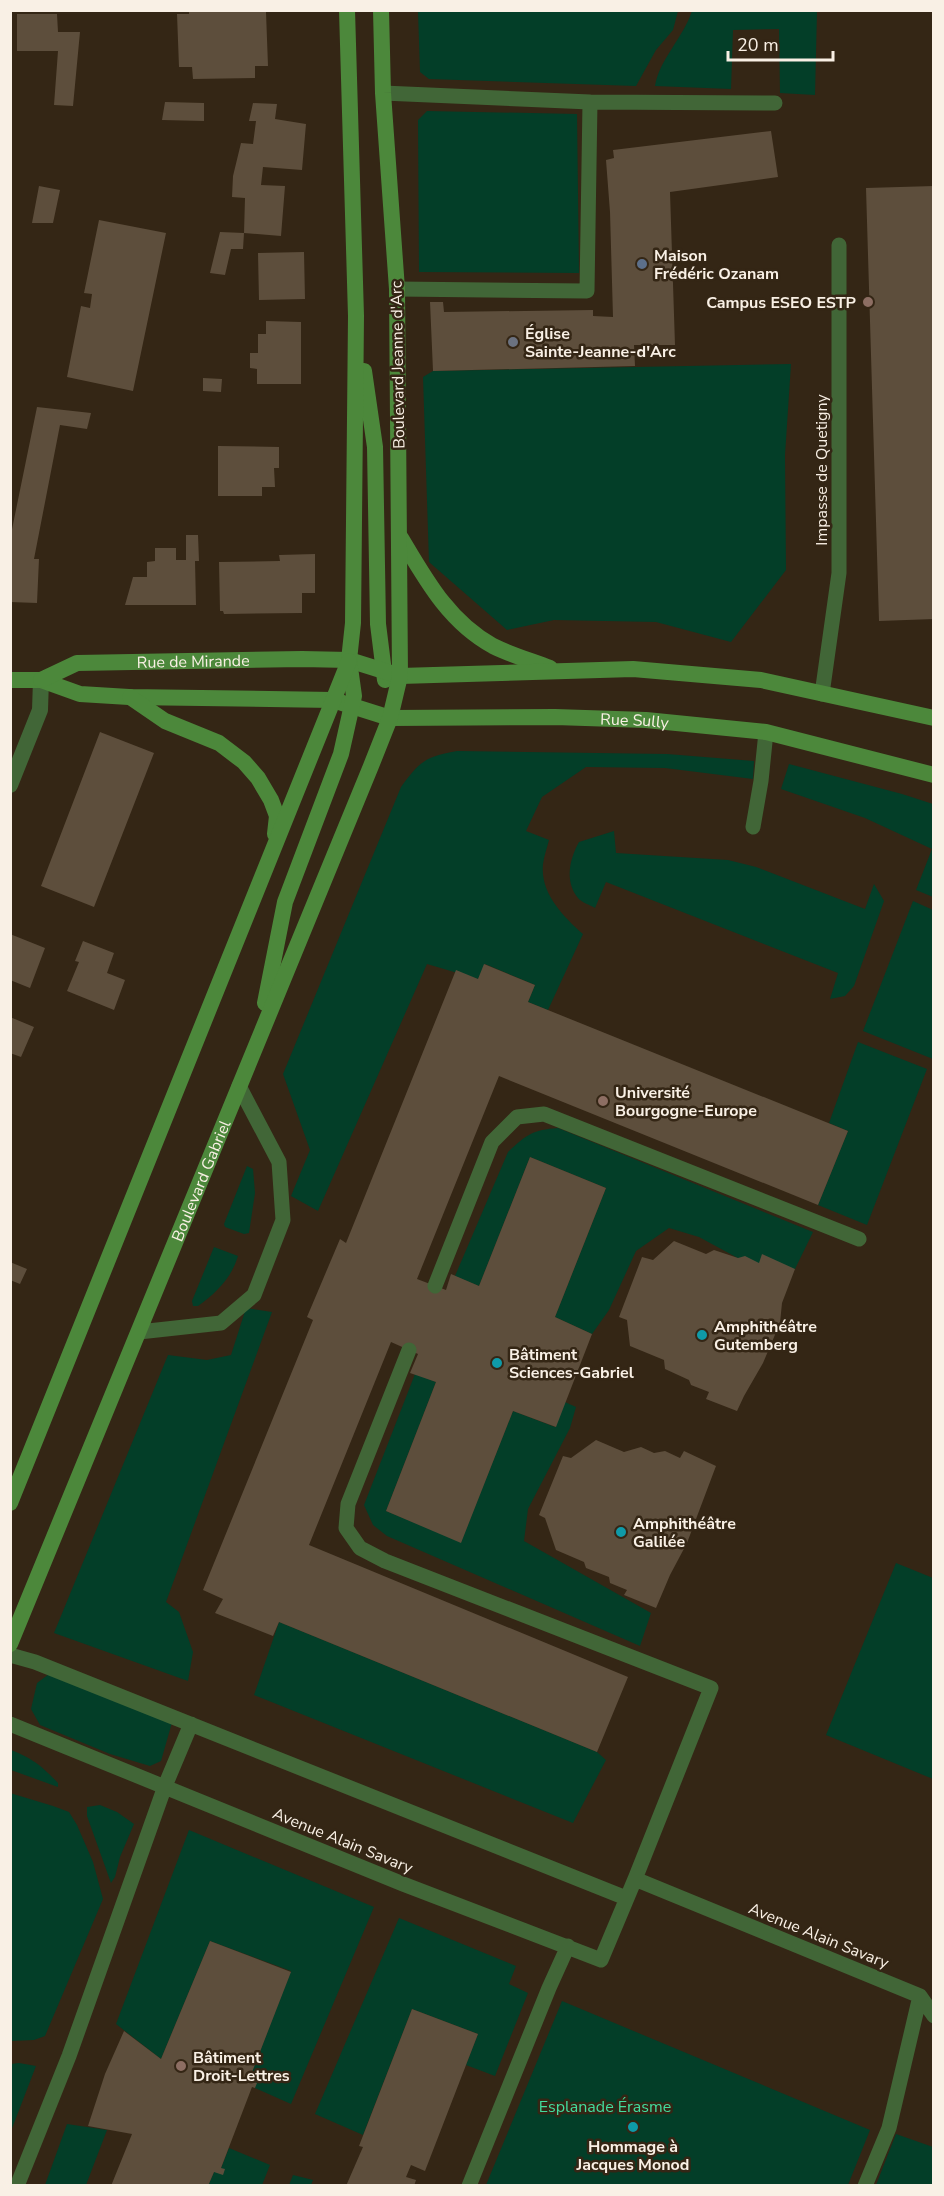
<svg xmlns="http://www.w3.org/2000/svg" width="944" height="2196" viewBox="0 0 944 2196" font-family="'Nunito Sans',sans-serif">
  <rect width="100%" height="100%" fill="#342615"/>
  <path fill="#033e28" d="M418,11V10L678,11L673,30L656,50L636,86L429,79L420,72Z
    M692,11H817L815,95L780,93L779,29L733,30L731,89L655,86C659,60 683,38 692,11Z
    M427,111L577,114L579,273L419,272L418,120Z
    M791,364L785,455L786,570L731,642L656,622L554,620L507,630L429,562L423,377L433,371Z
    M457,751L667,754L754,761L753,779L665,768L586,767L542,797L526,831L549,840C547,848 544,856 543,864C540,893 563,916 583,934L548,1010L528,1002L535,985L485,964L478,979L427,964L318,1211L291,1196L310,1150L283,1074L401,787C420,761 425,757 457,751Z
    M789,764L902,794L933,804V897L916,890L932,849L865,818L781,789Z
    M614,831L616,853L728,860L756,867L865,909L874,884L884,901L854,986L845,996L830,999L838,973L606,882L595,908C590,905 581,902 578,898C564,881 570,858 579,842Z
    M913,901L933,910V1059L863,1031Z
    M858,1042L927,1069L867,1225L818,1205L848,1131L829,1123Z
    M558,1128L813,1232L795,1269L747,1263L699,1237L669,1228L636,1251L609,1310L592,1334L555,1317L606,1188L530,1157L479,1286L455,1276L508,1152C527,1134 533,1130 558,1128Z
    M247,1166L253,1169L255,1193L249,1233L244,1234L225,1227L224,1224Z
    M214,1247L238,1256C231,1279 216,1293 198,1306H193L192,1301Z
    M246,1308L272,1312L166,1602L179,1612L193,1652L188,1681L54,1633L168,1355L207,1360L231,1355Z
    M415,1374L436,1382L386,1511L461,1542L513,1411L555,1427L565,1402L576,1407L570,1428L528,1509L524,1541L651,1613L640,1646L387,1536L373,1525L364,1505Z
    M896,1563L933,1578V1779L826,1735Z
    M279,1622L597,1752L606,1760L573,1823L254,1695Z
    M49,1674L173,1719L161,1761L150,1766L110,1754L40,1725L31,1709L37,1683Z
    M11,1750C33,1759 41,1765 58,1783V1787L11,1770Z
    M10,1793L53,1806L69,1812L77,1825L93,1862L103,1899L45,2036L34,2040L11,2041Z
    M100,1805L117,1812L134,1824L120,1857L115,1877L111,1883L87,1816V1807Z
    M189,1830L374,1907L291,2104L255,2088L249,2080L291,1971L210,1941L161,2059L116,2024Z
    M399,1918L516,1966L509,1984L528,1993L495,2076L466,2065L478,2034L412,2009L363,2135L315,2114Z
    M562,2001L870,2130L848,2185H486Z
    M19,2063L36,2066L11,2131V2064Z
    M67,2124L107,2130L86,2185H45Z
    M896,2134L933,2147V2185H876Z
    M229,2148L270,2165L262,2185L208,2186L214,2172L221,2168Z
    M293,2175L313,2180L311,2185H289Z"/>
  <path fill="#5d4e3c" d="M189,10L266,12L268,66H255V78L193,79L192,67H179L177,14H189Z
    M17,14H57L58,32H80L73,106L54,105L58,51H17Z
    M165,102L204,103V121L162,120Z
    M253,103L277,104L275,119L306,124L302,170L263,167L261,185L285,186L281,236L244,233L245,198L232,197L233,176L241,143L253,144L256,121H249Z
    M771,131L778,177L670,192L675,345H634L635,366L433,371L430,302H443L444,312L593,310V316L613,317L610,212L606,160L614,158L613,150Z
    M39,186L60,190L53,223H32Z
    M934,186V619L879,621L866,188Z
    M99,220L166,233L133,391L67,377L81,306L90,308L92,294L84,293Z
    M220,232L244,233L243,249H231L225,275L210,273Z
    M304,252L305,299L259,300L258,253Z
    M266,321L301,322V384H257V369L250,368V353H258V334H266Z
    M203,378L222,379L221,392L203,391Z
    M37,407L91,413L87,429L60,425L34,559H39L37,603L10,602V539Z
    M218,446L279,447V468H274L275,487H262V496H218Z
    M186,535H198L199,561H195L196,605H125L133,577H147V562L155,561V548H176V560H186Z
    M315,554V593H302V613L224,614L223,611H220L219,562L280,561L279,555Z
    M100,732L154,753L94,907L41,886Z
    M10,934L45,948L30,988L10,980Z
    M83,941L114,953L107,973L125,980L114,1010L67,991L79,962L75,961Z
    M484,964L535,985L528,1002L848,1131L818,1205L499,1076L417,1279L446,1290L451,1274L479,1286L530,1157L606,1188L555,1317L592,1334L556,1427L513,1411L461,1543L386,1511L436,1382L410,1373L418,1354L391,1342L309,1545L628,1677L597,1752L279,1622L273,1636L215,1613L223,1599L203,1590L313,1320L307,1317L340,1239L346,1243L456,970L478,979Z
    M10,1017L34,1027L21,1057L10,1053Z
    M674,1241L706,1254L714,1250L738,1258L745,1256L759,1263L762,1254L795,1269L782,1303L780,1323L763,1363L744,1396L737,1411L706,1399L709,1392L691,1385L689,1380L665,1369L664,1360L630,1346L627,1320L619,1317L642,1257L653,1260Z
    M10,1262L27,1269L20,1284L10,1280Z
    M596,1440L624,1452L641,1447L654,1453L665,1451L680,1458L684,1451L716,1466L687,1543L670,1575L656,1608L624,1595L627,1590L610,1583L609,1577L586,1568L584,1562L556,1550L545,1518L539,1515L563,1456L571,1458Z
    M210,1941L291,1972L249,2080L257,2083L255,2088L252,2087L221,2168L225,2169L223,2175L214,2172L208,2186H111L132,2134L88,2126L105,2074L124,2031L161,2059Z
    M412,2009L478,2034L425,2171L411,2165L406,2177L416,2180L414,2186H346L363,2147L359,2146Z"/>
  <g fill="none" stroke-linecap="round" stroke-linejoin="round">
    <path stroke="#416637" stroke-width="15" d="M383,93L590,102L587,291L397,289
      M590,102L775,103
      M822,694L839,573V245
      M753,827L761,781L766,732
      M435,1286L492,1142L517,1117L544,1114L859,1239
      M139,1332L221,1323L254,1295L283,1220L279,1162L239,1086
      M409,1350L348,1504L346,1528L360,1548L385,1561L711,1688L635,1879
      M10,1655L35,1662L626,1898
      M10,1724L403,1884L601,1960L635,1879L920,1996L934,2016
      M17,2186L69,2056L165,1786L191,1724
      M469,2186L549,1988L568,1946
      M865,2186L889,2128L920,1996"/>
    <path stroke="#416637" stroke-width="16" d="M10,785L40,710L41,680"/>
    <g stroke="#4c883b" stroke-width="16">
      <path d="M364,371L375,447L378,624L385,680"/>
      <path d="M401,538C426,580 449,622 493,646C511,655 532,661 550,668"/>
      <path id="s1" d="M10,680H41L80,694L129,697L333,700L390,718L555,717L646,720L766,732L934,775"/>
      <path id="s2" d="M41,680L77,663L302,659L349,660L400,676L633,669L761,680L934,718"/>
      <path d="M130,697L165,721L219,743L244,762L258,778L271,800L277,816L275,834"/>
      <path d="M265,1003L285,902L341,754L354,696L349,660L353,623L356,316L347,10"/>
      <path d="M10,1503L349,661"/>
      <path id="s3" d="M10,1644L371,766L390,718L400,676L397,289L383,93L381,10"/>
    </g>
  </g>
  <circle fill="#5c6f8a" stroke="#342615" stroke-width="2" cx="642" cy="264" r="6"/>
  <g fill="#8d6e63" stroke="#342615" stroke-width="2">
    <circle cx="868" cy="302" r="6"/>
    <circle cx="603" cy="1101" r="6"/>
    <circle cx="181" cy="2066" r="6"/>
  </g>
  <circle fill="#6b7280" stroke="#342615" stroke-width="2" cx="513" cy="342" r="6"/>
  <g fill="#0f9aa8" stroke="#342615" stroke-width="2">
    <circle cx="702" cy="1335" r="6"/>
    <circle cx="497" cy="1363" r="6"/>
    <circle cx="621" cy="1532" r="6"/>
    <circle cx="633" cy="2127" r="6"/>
  </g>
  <g text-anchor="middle" stroke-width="5" stroke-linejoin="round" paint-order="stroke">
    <g font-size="16" font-weight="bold" fill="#f9f0e5" stroke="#342615" text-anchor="start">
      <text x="654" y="261">Maison<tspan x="654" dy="18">Frédéric Ozanam</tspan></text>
      <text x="856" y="308" text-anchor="end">Campus ESEO ESTP</text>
      <text x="525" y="339">Église<tspan x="525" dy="18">Sainte-Jeanne-d'Arc</tspan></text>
      <text x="615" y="1098">Université<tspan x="615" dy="18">Bourgogne-Europe</tspan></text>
      <text x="714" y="1332">Amphithéâtre<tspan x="714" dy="18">Gutemberg</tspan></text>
      <text x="509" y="1360">Bâtiment<tspan x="509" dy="18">Sciences-Gabriel</tspan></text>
      <text x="633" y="1529">Amphithéâtre<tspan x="633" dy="18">Galilée</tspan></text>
      <text x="193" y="2063">Bâtiment<tspan x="193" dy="18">Droit-Lettres</tspan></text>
      <text x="633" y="2152" text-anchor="middle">Hommage à<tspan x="633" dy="18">Jacques Monod</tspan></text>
    </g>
    <g font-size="16" fill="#f9f0e5" stroke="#342615">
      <text transform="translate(397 365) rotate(-91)" y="6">Boulevard Jeanne d'Arc</text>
      <text transform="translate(821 470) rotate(-90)" y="6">Impasse de Quetigny</text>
      <text dy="6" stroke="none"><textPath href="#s2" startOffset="156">Rue de Mirande</textPath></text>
      <text dy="6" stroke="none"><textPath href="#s1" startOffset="630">Rue Sully</textPath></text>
      <text dy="6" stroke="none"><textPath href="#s3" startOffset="501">Boulevard Gabriel</textPath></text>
      <text transform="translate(343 1840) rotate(22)" y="6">Avenue Alain Savary</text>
      <text transform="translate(819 1935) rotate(22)" y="6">Avenue Alain Savary</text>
    </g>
    <g font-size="16" fill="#43dd9e" stroke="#342615">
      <text x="605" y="2112">Esplanade Érasme</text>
    </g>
  </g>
  <rect width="944" height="2196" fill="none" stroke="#f9f0e5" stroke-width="24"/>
  <path d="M728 51v9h105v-9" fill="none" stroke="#f9f0e5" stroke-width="3"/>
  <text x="737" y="51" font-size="18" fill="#f9f0e5" stroke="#342615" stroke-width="4.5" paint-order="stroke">20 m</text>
</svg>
